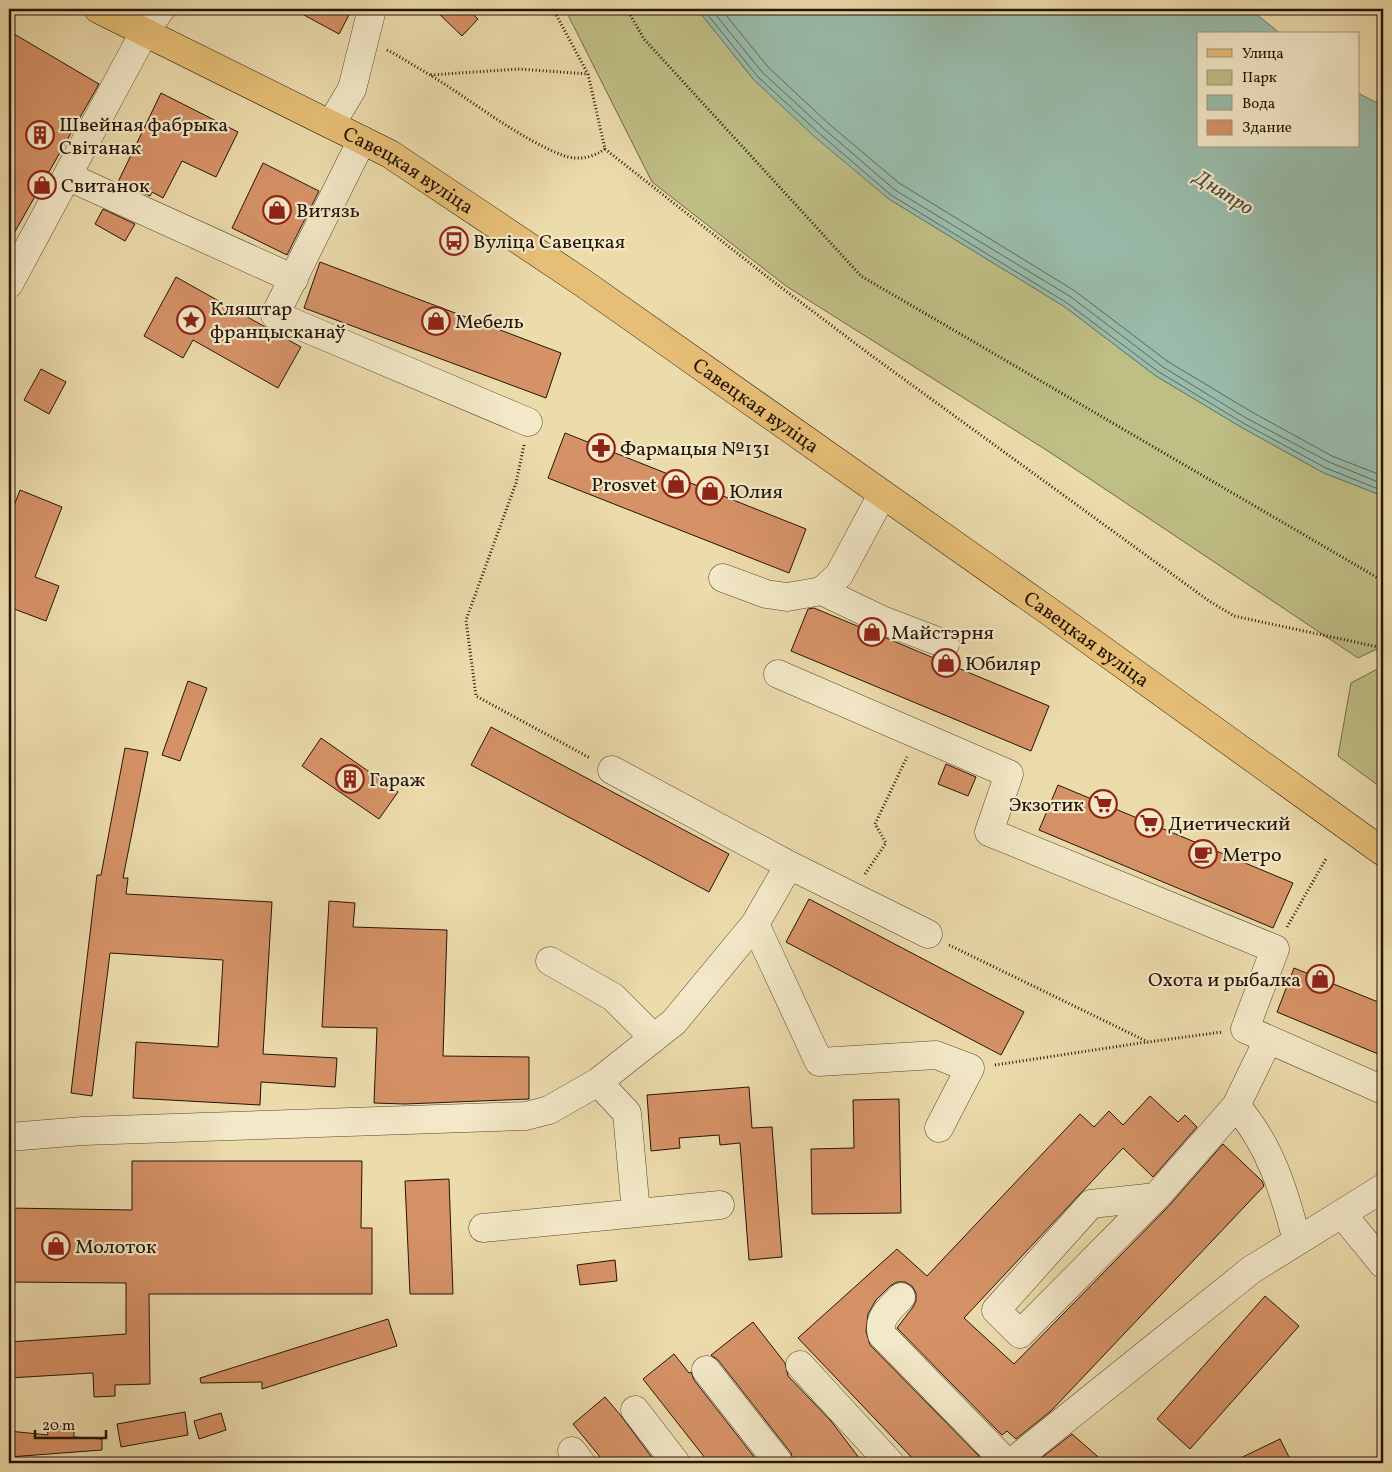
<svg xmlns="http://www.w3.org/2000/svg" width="1392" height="1472" viewBox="0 0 1392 1472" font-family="Vollkorn,serif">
  <rect width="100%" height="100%" fill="#ecdbab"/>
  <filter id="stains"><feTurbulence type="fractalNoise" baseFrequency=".004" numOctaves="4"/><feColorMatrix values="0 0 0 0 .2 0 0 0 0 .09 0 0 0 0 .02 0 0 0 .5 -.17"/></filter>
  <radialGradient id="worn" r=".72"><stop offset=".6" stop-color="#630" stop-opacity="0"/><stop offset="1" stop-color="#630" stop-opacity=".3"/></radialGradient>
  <path fill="#bfbe84" stroke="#716946" d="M565,9H697L754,80L889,199L1065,307L1156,376L1241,427L1324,473L1383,496V646L1358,658L1051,453L786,286L652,182Z
    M1383,666V789L1338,756L1351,683Z"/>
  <path fill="#9ba" stroke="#6a786a" d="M697,9H1250L1281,34H1198V146H1358V93L1383,106V496L1324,473L1241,427L1156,376L1065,307L889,199L816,138L754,80Z"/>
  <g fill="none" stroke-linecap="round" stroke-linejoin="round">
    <path stroke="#5e685a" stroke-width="1" d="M703,9L758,77L820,134L891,195L1067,303L1159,372L1243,423L1326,468L1383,491
      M711,9L762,72L824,129L895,190L1071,297L1163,367L1246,418L1329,462L1383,484
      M721,9L768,67L829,124L899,183L1075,291L1167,361L1250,411L1332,456L1383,476"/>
  </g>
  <path fill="#d69267" stroke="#231409" d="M293,9H352L339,34Z
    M434,9H467L478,19L462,36Z
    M9,31L99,84L9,242Z
    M161,93L238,132L216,177L182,161L163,198L152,192L150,196L118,182Z
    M263,163L319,191L287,255L232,228Z
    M103,209L135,224L125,241L95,224Z
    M320,262L561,353L546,398L304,308Z
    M176,277L301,347L278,388L193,340L183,358L144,336Z
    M41,369L66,382L49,414L24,400Z
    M565,433L806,529L789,573L548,478Z
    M20,490L62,507L35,577L59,586L46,621L9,607V519Z
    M814,608L1049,706L1031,751L791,651L808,609Z
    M188,681L207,688L180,761L162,755Z
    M491,727L729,854L709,892L471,765Z
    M321,738L398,792L379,819L302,766Z
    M125,748L148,752L123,878H128L126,894L272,902L263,1054L337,1058L335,1087L261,1082L260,1105L133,1098L136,1042L218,1047L223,960L110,953L92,1096L71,1093L97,875H101Z
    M946,764L976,777L968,796L938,784Z
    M1058,785L1293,883L1273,928L1039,830Z
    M809,899L1024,1012L1001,1055L786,942Z
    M329,901L355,903L353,927L447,930L443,1056L529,1057V1099L405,1104L374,1103L377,1028L322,1027Z
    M1294,968L1383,1004V1056L1277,1012Z
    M749,1087L752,1128L772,1127L782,1257L749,1260L740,1143L720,1145L719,1135L679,1138L680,1148L651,1151L647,1095Z
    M1150,1096L1178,1122L1185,1115L1197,1127L1153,1177L1123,1148L964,1318L1014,1364L1167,1208L1223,1144L1262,1181L1264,1186L1051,1411L1016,1439L1007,1431L1002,1435L897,1328L913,1307L916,1301V1293L912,1286L905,1282H897L890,1286L876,1300L868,1314L866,1331L870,1345L979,1456L971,1463H917L798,1338L897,1249L927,1276L1080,1114L1094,1127L1109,1111L1123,1125Z
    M899,1099L901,1213L812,1214L811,1149L854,1148L853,1100Z
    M132,1161H362L361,1228H372V1294H149L150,1384L115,1385V1396L94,1397L93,1373L9,1378V1342L126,1334V1283L9,1282V1208L132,1210Z
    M449,1179L453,1294H410L405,1181Z
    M615,1260L617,1281L580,1285L577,1265Z
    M1265,1296L1299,1326L1190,1449L1157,1419Z
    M388,1319L397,1346L262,1389V1382L201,1383L200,1378Z
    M753,1322L785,1363L788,1376L831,1421L863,1463H794L791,1453L718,1360L711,1355Z
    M674,1354L689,1373L691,1372L694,1380L759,1463H709L643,1379Z
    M605,1397L622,1417L656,1463H605L573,1424Z
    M185,1412L188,1435L121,1447L117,1424Z
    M221,1413L226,1430L199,1439L194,1421Z
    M74,1425V1437L102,1439V1450L9,1457V1431L48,1435L47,1427Z
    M1072,1434L1105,1463H1045L1040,1459Z
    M1280,1439L1292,1463H1230Z"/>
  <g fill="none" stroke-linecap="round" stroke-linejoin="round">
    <defs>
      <path id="minor" d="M331,124L352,89L371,13
        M362,140L275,315L528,422
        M67,176L294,279
        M9,284L145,31L161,9
        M723,578L766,594L787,597L822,591L839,575L882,495
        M822,591L882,620L945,644
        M778,674L1009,774L989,832L1275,949L1245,1029L1383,1090
        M612,770L789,865
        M755,924L819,1062L936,1055L970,1068L939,1128
        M550,961L613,997L654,1038
        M598,1082L627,1113L636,1213
        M1236,1106C1270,1144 1285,1194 1297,1241
        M9,1137L83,1131L526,1116L549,1110L598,1082L674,1022L755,924L789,865L928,934
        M1156,1197L1091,1204L996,1310L1020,1334L1156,1197L1236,1106L1268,1040
        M1342,1214L1383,1264
        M483,1228L720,1205
        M901,1297C890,1309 877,1318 882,1335L1007,1463
        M800,1365L890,1463
        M706,1370L779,1463
        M635,1410L676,1463
        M572,1451L581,1463
        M1011,1463L1251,1270L1383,1188"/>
      <g id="major">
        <path id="s1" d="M98,9L390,154L583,283L1050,612L1383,852"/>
      </g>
    </defs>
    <use href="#minor" stroke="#554632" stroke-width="29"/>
    <use href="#major" stroke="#231409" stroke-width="29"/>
    <path stroke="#231409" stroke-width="3" stroke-dasharray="1 2.5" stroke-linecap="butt" d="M553,9L588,74
      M627,9L644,39L861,276L1378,578
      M387,50C398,55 409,63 420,69C467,96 512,135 562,155C577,161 592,158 605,149L588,74L518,69L431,75
      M605,149L770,279L868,353L1209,601L1234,616L1383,648
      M524,445L516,483L466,620L476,696L590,758
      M865,874L886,843L875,824L907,757
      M1287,927L1327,857
      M949,945L1148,1042L1222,1032
      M995,1065L1147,1042"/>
    <use href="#minor" stroke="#f3e8c8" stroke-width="28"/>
    <use href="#major" stroke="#e6be76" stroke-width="28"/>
  </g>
  <defs>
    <symbol id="building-ring" viewBox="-11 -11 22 22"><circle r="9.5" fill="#f3e8c8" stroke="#8f2418" stroke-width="1.5"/><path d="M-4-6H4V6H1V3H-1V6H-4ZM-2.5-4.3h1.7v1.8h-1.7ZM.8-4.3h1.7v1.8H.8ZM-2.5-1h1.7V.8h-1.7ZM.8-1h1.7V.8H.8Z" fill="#8f2418"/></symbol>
    <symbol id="shop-ring" viewBox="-11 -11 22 22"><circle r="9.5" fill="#f3e8c8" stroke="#8f2418" stroke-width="1.5"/><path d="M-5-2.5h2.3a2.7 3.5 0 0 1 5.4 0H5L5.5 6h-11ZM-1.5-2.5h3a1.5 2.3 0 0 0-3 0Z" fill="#8f2418"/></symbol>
    <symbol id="bus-ring" viewBox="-11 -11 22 22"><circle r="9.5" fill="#f3e8c8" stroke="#8f2418" stroke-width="1.5"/><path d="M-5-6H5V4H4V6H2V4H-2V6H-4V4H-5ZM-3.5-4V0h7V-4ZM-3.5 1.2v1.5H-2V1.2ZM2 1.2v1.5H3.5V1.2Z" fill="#8f2418"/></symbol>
    <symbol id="sight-ring" viewBox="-11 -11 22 22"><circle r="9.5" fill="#f3e8c8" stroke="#8f2418" stroke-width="1.5"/><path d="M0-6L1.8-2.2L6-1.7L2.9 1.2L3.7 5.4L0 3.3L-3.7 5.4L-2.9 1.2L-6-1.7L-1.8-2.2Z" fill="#8f2418"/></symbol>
    <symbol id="pharmacy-ring" viewBox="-11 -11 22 22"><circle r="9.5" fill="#f3e8c8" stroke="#8f2418" stroke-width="1.5"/><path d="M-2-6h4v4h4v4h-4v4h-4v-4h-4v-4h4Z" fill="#8f2418"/></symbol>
    <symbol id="supermarket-ring" viewBox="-11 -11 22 22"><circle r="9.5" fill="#f3e8c8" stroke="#8f2418" stroke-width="1.5"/><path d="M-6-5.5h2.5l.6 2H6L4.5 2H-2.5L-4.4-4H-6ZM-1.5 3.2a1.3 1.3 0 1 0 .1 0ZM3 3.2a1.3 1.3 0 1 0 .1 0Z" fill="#8f2418"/></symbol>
    <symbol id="cafe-ring" viewBox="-11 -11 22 22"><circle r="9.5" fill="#f3e8c8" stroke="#8f2418" stroke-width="1.5"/><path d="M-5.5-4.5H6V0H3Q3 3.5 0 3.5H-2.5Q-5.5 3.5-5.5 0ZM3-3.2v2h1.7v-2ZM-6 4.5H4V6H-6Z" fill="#8f2418"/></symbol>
  </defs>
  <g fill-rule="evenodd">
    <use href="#building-ring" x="24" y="119" width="32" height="32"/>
    <use href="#shop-ring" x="26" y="169" width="32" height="32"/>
    <use href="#shop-ring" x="261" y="194" width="32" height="32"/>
    <use href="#bus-ring" x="438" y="225" width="32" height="32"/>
    <use href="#sight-ring" x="175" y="304" width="32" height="32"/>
    <use href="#shop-ring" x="420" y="305" width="32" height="32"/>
    <use href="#pharmacy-ring" x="585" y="432" width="32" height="32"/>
    <use href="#shop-ring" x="660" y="468" width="32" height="32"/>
    <use href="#shop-ring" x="694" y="475" width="32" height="32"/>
    <use href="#shop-ring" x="856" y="616" width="32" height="32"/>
    <use href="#shop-ring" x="930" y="647" width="32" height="32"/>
    <use href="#building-ring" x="334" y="763" width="32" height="32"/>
    <use href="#supermarket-ring" x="1087" y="788" width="32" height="32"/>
    <use href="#supermarket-ring" x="1133" y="807" width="32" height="32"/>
    <use href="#cafe-ring" x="1187" y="838" width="32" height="32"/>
    <use href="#shop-ring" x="1304" y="963" width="32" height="32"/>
    <use href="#shop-ring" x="40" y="1230" width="32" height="32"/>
  </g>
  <g text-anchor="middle" stroke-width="4.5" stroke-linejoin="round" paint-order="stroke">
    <g font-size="20" fill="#231409" stroke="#f3e8c8" text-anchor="start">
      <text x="59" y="131">Швейная фабрыка<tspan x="59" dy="23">Світанак</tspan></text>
      <text x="61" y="192">Свитанок</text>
      <text x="296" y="217">Витязь</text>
      <text x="473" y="248">Вуліца Савецкая</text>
      <text x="210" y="315">Кляштар<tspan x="210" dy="23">францысканаў</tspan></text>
      <text x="455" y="328">Мебель</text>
      <text x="620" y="455">Фармацыя №131</text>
      <text x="657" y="491" text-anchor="end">Prosvet</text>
      <text x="729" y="498">Юлия</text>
      <text x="891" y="639">Майстэрня</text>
      <text x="965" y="670">Юбиляр</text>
      <text x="369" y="786">Гараж</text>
      <text x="1084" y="811" text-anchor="end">Экзотик</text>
      <text x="1168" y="830">Диетический</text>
      <text x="1222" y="861">Метро</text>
      <text x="1301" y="986" text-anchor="end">Охота и рыбалка</text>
      <text x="75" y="1253">Молоток</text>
    </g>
    <g font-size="20" fill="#231409" stroke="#f3e8c8">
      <text dy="7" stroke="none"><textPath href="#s1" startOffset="350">Савецкая вуліца</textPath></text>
      <text dy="7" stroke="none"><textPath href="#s1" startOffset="770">Савецкая вуліца</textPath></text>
      <text dy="7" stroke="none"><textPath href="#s1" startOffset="1175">Савецкая вуліца</textPath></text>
    </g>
    <g font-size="21" font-style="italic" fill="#4c4e41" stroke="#f3e8c8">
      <text transform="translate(1224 192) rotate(32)" y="7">Дняпро</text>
    </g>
  </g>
  <rect width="1392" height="1472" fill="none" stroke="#ecdbab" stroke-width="30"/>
  <rect x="10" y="10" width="1372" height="1452" fill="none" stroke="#231409" stroke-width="2.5"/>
  <rect x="15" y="15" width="1362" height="1442" fill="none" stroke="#231409"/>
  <rect x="1197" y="32" width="162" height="115" fill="#f3e8c8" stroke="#a0937c"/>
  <rect x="1207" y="49" width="25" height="8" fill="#e6be76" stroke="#a0937c"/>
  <text x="1242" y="58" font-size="15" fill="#231409">Улица</text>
  <rect x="1207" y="70" width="25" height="15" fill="#bfbe84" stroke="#a0937c"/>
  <text x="1242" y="82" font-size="15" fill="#231409">Парк</text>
  <rect x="1207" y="95" width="25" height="15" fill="#99bbaa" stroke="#a0937c"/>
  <text x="1242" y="108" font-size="15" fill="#231409">Вода</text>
  <rect x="1207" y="120" width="25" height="15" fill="#d69267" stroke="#a0937c"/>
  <text x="1242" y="132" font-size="15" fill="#231409">Здание</text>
  <path d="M35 1430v8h71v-8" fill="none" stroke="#231409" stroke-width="2.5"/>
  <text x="42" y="1430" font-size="15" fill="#231409" stroke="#f3e8c8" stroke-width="4" paint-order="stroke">20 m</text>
  <rect width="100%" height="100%" filter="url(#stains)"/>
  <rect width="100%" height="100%" fill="url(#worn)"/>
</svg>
